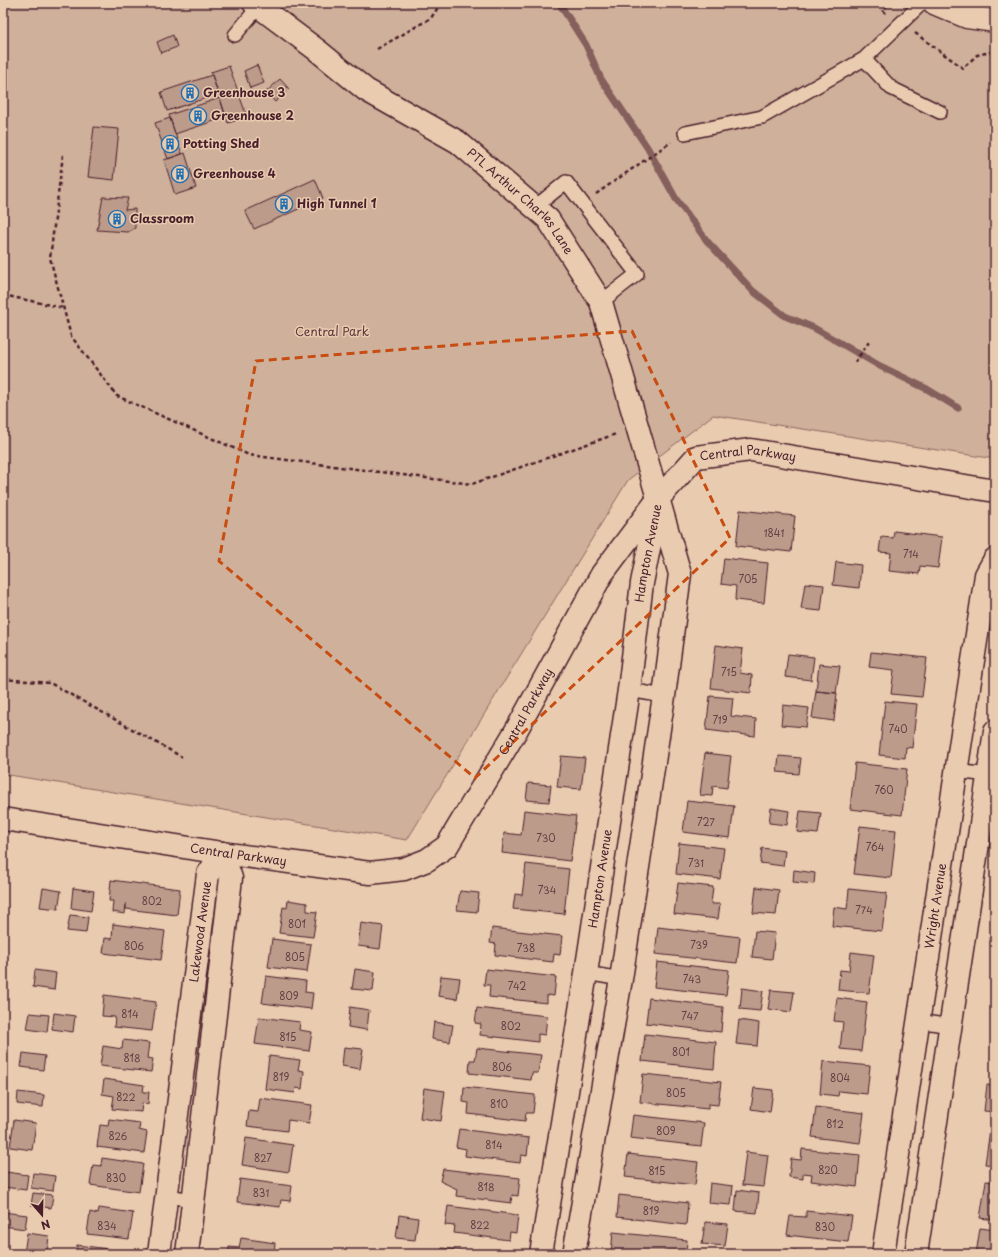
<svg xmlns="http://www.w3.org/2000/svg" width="998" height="1257" viewBox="0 0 998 1257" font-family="'Playpen Sans',sans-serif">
  <rect width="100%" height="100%" fill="#e9ccb0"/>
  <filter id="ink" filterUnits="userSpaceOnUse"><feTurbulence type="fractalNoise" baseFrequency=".025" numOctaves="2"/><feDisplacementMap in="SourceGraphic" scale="8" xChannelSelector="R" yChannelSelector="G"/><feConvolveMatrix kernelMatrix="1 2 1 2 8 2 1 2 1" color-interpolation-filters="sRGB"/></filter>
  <g filter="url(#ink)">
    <path fill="#cfb09a" stroke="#8c6862" d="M3,3H995V459L713,415L628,480L407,840L3,774Z"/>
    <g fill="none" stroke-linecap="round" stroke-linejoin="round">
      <path stroke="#845e5b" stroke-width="7" d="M559,3L586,45L601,79L647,147L676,199L707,241L753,291L785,316L814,328L880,366L927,389L958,408"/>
    </g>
    <path fill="#bc9b8b" stroke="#4a1f2b" d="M173,35L177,47L161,53L157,42Z
      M257,65L264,83L250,88L244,71Z
      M229,66L247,117L228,123L211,72Z
      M212,75L218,94L167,111L161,92Z
      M280,79L289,89L275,102L266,92Z
      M220,98L226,117L175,134L169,115Z
      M170,118L182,154L168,159L155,123Z
      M94,127L119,129L114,180L88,177Z
      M185,153L196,188L175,195L164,160Z
      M315,179L323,198L254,229L245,211Z
      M103,197L128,198L125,210L135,209V228L128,232L97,230Z
      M740,510L795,516L791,552L736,546Z
      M894,531L942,537L938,568L920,566L919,574L889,571L891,553L879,552L881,537L893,538Z
      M724,558L768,563L764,603L735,600L736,586L721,584Z
      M836,562L861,565L859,588L833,585Z
      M805,583L824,585L821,611L801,609Z
      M716,645L743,649L740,673L752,675L751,693L711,688Z
      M871,652L927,658L922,697L891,694L894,670L869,667Z
      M788,654L814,657L811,680L785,677Z
      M819,664L840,666L836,693L816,691Z
      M816,691L837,693L834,721L812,718Z
      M710,696L733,698L731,716L756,719L755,736L706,730Z
      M885,701L917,704L912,748L906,747L905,758L879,755Z
      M783,705L809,708L806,727L781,725Z
      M705,753L731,756L727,788L713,786L712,796L700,795Z
      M561,756L585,758L581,789L557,787Z
      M779,756L801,758L799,774L777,772Z
      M855,763L907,769L902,815L850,809Z
      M528,783L551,785L549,802L526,800Z
      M687,801L734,806L730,838L683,832Z
      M771,808L789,811L787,825L769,823Z
      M524,810L576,816L570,861L502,853L504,833L521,835Z
      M800,811L821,813L818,834L797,832Z
      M860,826L896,830L891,878L854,874Z
      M679,843L724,848L720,879L676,874Z
      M762,848L785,851L783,866L760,863Z
      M3,854H8L3,889Z
      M526,864L569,869L564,914L513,909L515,894L522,895Z
      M794,870L815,873L814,884L793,882Z
      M111,880L180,889L177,915L126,909V903L125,914L112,912L113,901H109Z
      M678,883L713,887L711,904H720L718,919L674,914Z
      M756,887L779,890L776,915L753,913Z
      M43,888L61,891L58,909L40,907Z
      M73,888L94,891L91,911L71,908Z
      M849,889L887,893L882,931L832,926L834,907L847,909Z
      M460,891L479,893L477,912L457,910Z
      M288,900L307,903V911L317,912L313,937L279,933L283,907L287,908Z
      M70,915L88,917L86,933L67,931Z
      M361,923L383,926L380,949L358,946Z
      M113,924L165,931L161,960L103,953L105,938L112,939Z
      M658,927L740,937L737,963L655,954Z
      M492,928L562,936L560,955L554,954L553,962L495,955L496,944L490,943Z
      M755,931L775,933L772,959L752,957Z
      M272,939L311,944L307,972L268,967Z
      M851,952L874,955L869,993L838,990L840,970L849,971Z
      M657,962L729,970L726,995L654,987Z
      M355,969L375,972L373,991L352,989Z
      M486,969L556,977L554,996L547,995V1003L489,997L490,985H484Z
      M35,970L56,973L54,990L33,987Z
      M266,976L306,981L305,992L313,993L311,1009L262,1003Z
      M441,976L460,978L457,999L438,996Z
      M742,988L763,991L760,1011L740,1009Z
      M771,990L794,992L791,1012L768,1009Z
      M104,995L156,1002L152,1031L114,1027L115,1017L102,1016Z
      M649,998L723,1007L721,1032L646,1023Z
      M837,998L867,1002L861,1051L840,1049L843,1022L834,1021Z
      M350,1007L369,1010L367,1030L348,1027Z
      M477,1008L547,1016L545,1035L538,1034V1042L480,1035L481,1024L475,1023Z
      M30,1013L49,1015L47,1032L27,1029Z
      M54,1013L75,1016L73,1032L52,1029Z
      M259,1017L300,1022L299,1030L312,1032L309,1051L255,1044Z
      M739,1020L759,1023L757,1046L736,1044Z
      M434,1022L453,1025L450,1042L432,1039Z
      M645,1034L716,1042L714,1069L642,1061Z
      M123,1040L149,1043L147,1058L153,1059L151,1072L100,1066L103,1046L122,1049Z
      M344,1047L363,1049L360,1069L342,1066Z
      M477,1048L541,1055L538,1073H532L531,1080L469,1073L470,1060H475Z
      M23,1053L45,1056L43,1070L21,1067Z
      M269,1056L300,1060L298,1070L304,1071L302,1089L296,1088L295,1093L265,1089Z
      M823,1061L870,1066L867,1094L839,1091L838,1096L820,1094Z
      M643,1074L721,1082L718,1105L708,1104V1109L640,1102Z
      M104,1079L144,1085L143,1092H149L148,1104L142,1103L141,1112L112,1109L114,1096L102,1094Z
      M987,1085L995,1086V1112L984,1111Z
      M464,1087L535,1095L533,1113H526L525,1121L468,1114L469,1103L463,1102Z
      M424,1088L445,1091L441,1121L420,1118Z
      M754,1088L773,1090L770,1112L751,1109Z
      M18,1092L44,1095L43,1107L17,1104Z
      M260,1098L312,1105L309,1123L288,1120L287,1131L247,1126L249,1111L258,1112Z
      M816,1107L864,1113L860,1143L812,1137Z
      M633,1115L704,1123L701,1146L630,1138Z
      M109,1119L140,1123L139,1130L147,1132L144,1153L97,1147L100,1125L108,1126Z
      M14,1120L36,1123L32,1150L10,1147Z
      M459,1129L529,1138L527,1156L521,1155L520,1163L465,1156L466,1149L456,1147Z
      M990,1130L995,1131V1165L985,1164Z
      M246,1138L293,1145L289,1172L242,1165Z
      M802,1149L860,1155L857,1187L811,1181L812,1174L803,1173V1179L789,1177L791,1159L801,1160Z
      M746,1152L768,1155L764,1187L742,1185Z
      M628,1154L698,1162L695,1185L625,1177Z
      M102,1158L143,1164L139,1192L90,1185L93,1165L101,1166Z
      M443,1169L520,1178L518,1196L512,1195L511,1203L456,1196L457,1189L440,1181Z
      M6,1172L28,1175L26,1190L4,1187Z
      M33,1173L55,1176L53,1191L31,1188Z
      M240,1179L292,1186L290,1201L281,1200L280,1207L237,1202Z
      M986,1181L995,1182V1220L980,1218Z
      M710,1183L733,1186L731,1205L708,1203Z
      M737,1190L759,1193L757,1213L735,1211Z
      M33,1193L53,1195L51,1208L31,1205Z
      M619,1195L688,1203L686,1225L617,1217Z
      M448,1206L518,1215L516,1233L510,1232L509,1240L454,1233L455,1226L445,1225Z
      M99,1208L133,1213L129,1239L87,1234L90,1212L98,1214Z
      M806,1211L852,1216L848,1242L787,1235L790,1216L806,1217Z
      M3,1212L27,1215L25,1229L3,1226Z
      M399,1215L418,1218L415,1240L396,1238Z
      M705,1222L728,1224L725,1246L702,1244Z
      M980,1228L995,1230V1254H976Z
      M613,1232L687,1240L686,1254H611Z
      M27,1233L49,1236L47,1254H24Z
      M241,1238L275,1243L274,1253L283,1254H228L229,1247L239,1248Z
      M77,1245L132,1252V1254H76Z
      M442,1248L449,1249L485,1254H441Z
      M793,1250L831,1254H792Z"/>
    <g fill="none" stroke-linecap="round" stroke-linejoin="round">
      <defs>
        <path id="lane" d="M922,3L864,59L891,88L940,112
          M235,35L259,6
          M685,133L762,117L864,59
          M534,208L566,182L637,274L601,302
          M629,690L664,696
          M956,771L988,775
          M586,973L621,979
          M918,1021L951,1026
          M167,1196L193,1200"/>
        <g id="street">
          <path id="s1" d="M254,3L317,50L366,90L458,142L548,219L601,302L680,574L664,696L621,979L574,1254"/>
          <path d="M934,3L967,17L995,21"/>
          <path id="s2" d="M3,819L222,853L370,873L404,869L427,860L447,846L517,729L602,574L659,498L696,457L751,450L995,491"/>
          <path id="s3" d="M159,1254L208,874L222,853"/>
          <path d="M187,1254L231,878L222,853"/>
          <path id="s4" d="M541,1254L586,973L629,690L642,583L658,503"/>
          <path id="s5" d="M883,1254L986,575L995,559"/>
          <path d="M916,1254L995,731"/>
        </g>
      </defs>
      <use href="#lane" stroke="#4a1f2b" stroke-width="16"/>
      <use href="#street" stroke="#4a1f2b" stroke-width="25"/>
      <path stroke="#4a1f2b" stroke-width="2.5" stroke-dasharray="4 3" stroke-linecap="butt" d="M886,13L883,11L888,3
        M915,33L963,68L977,55L995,51
        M377,49L431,18L441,3
        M63,155L50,258L71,336L117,396L249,455L472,484L616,434
        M596,194L671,142
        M3,295L64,308
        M855,362L869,342
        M3,679L50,683L182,757"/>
      <use href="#lane" stroke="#e9ccb0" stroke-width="13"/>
      <use href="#street" stroke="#e9ccb0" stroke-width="22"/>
    </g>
  </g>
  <path fill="none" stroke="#c84d12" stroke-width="3" stroke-dasharray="8 5" stroke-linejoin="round" d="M632,331L730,538L475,778L219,561L256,361Z"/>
  <defs>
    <symbol id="building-ring" viewBox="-11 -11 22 22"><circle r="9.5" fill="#e9ccb0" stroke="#1f6fb2" stroke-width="1.5"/><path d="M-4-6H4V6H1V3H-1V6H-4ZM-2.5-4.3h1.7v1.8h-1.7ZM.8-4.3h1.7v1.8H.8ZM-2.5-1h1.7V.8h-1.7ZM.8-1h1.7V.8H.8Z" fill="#1f6fb2"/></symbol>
  </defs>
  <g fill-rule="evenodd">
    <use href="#building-ring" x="180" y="83" width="20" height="20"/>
    <use href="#building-ring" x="188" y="106" width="20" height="20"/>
    <use href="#building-ring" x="160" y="134" width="20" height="20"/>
    <use href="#building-ring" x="170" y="164" width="20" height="20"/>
    <use href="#building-ring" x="274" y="194" width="20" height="20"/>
    <use href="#building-ring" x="107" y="209" width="20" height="20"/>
  </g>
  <g text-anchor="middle" stroke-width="3" stroke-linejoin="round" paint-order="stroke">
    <g font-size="10" fill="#663e43">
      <text x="774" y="537">1841</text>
      <text x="911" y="558">714</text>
      <text x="748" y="583">705</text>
      <text x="729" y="676">715</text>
      <text x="720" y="724">719</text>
      <text x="898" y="733">740</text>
      <text x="884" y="794">760</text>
      <text x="706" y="826">727</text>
      <text x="546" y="842">730</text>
      <text x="875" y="851">764</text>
      <text x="696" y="867">731</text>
      <text x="547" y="894">734</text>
      <text x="152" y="905">802</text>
      <text x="864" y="914">774</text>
      <text x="297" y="928">801</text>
      <text x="699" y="949">739</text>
      <text x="134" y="950">806</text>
      <text x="526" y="952">738</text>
      <text x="295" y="961">805</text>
      <text x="692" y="983">743</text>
      <text x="517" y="990">742</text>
      <text x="289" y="1000">809</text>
      <text x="130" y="1018">814</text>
      <text x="690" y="1020">747</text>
      <text x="511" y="1030">802</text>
      <text x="288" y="1041">815</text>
      <text x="681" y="1056">801</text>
      <text x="132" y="1062">818</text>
      <text x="502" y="1071">806</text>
      <text x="281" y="1081">819</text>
      <text x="840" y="1082">804</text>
      <text x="676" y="1097">805</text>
      <text x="126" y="1101">822</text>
      <text x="499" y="1108">810</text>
      <text x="835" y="1128">812</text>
      <text x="666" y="1135">809</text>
      <text x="118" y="1140">826</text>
      <text x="494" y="1149">814</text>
      <text x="263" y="1162">827</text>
      <text x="828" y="1174">820</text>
      <text x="657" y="1175">815</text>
      <text x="116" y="1182">830</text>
      <text x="486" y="1191">818</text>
      <text x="261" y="1197">831</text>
      <text x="651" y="1215">819</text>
      <text x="480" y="1229">822</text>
      <text x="107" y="1230">834</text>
      <text x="825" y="1231">830</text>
    </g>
    <g font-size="12" font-weight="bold" fill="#4a1f2b" stroke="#e9ccb0" text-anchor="start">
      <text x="203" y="97">Greenhouse 3</text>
      <text x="211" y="120">Greenhouse 2</text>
      <text x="183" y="148">Potting Shed</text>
      <text x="193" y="178">Greenhouse 4</text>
      <text x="297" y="208">High Tunnel 1</text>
      <text x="130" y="223">Classroom</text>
    </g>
    <g font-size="12" fill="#4a1f2b" stroke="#e9ccb0">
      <text dy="4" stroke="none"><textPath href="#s1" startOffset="334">PTL Arthur Charles Lane</textPath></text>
      <text dy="4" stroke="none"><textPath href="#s2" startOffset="970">Central Parkway</textPath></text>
      <text dy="4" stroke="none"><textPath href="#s4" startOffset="709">Hampton Avenue</textPath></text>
      <text dy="4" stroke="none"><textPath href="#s2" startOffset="610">Central Parkway</textPath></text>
      <text dy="4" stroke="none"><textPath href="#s2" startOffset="238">Central Parkway</textPath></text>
      <text dy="4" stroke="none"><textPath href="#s4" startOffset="380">Hampton Avenue</textPath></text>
      <text dy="4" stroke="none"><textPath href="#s5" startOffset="352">Wright Avenue</textPath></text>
      <text dy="4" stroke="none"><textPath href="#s3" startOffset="325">Lakewood Avenue</textPath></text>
    </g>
    <g font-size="12" fill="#5e353c" stroke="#e9ccb0">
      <text x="332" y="336">Central Park</text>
    </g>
  </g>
  <rect width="998" height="1257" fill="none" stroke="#e9ccb0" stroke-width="16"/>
  <rect x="8" y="8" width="982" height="1241" fill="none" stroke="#4a1f2b" stroke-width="1.5" filter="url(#ink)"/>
  <g transform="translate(42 1215) rotate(160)" stroke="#e9ccb0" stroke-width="3" paint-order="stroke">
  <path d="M0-3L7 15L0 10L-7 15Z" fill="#4a1f2b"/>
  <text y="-6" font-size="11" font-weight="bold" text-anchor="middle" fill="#4a1f2b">N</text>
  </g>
</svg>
